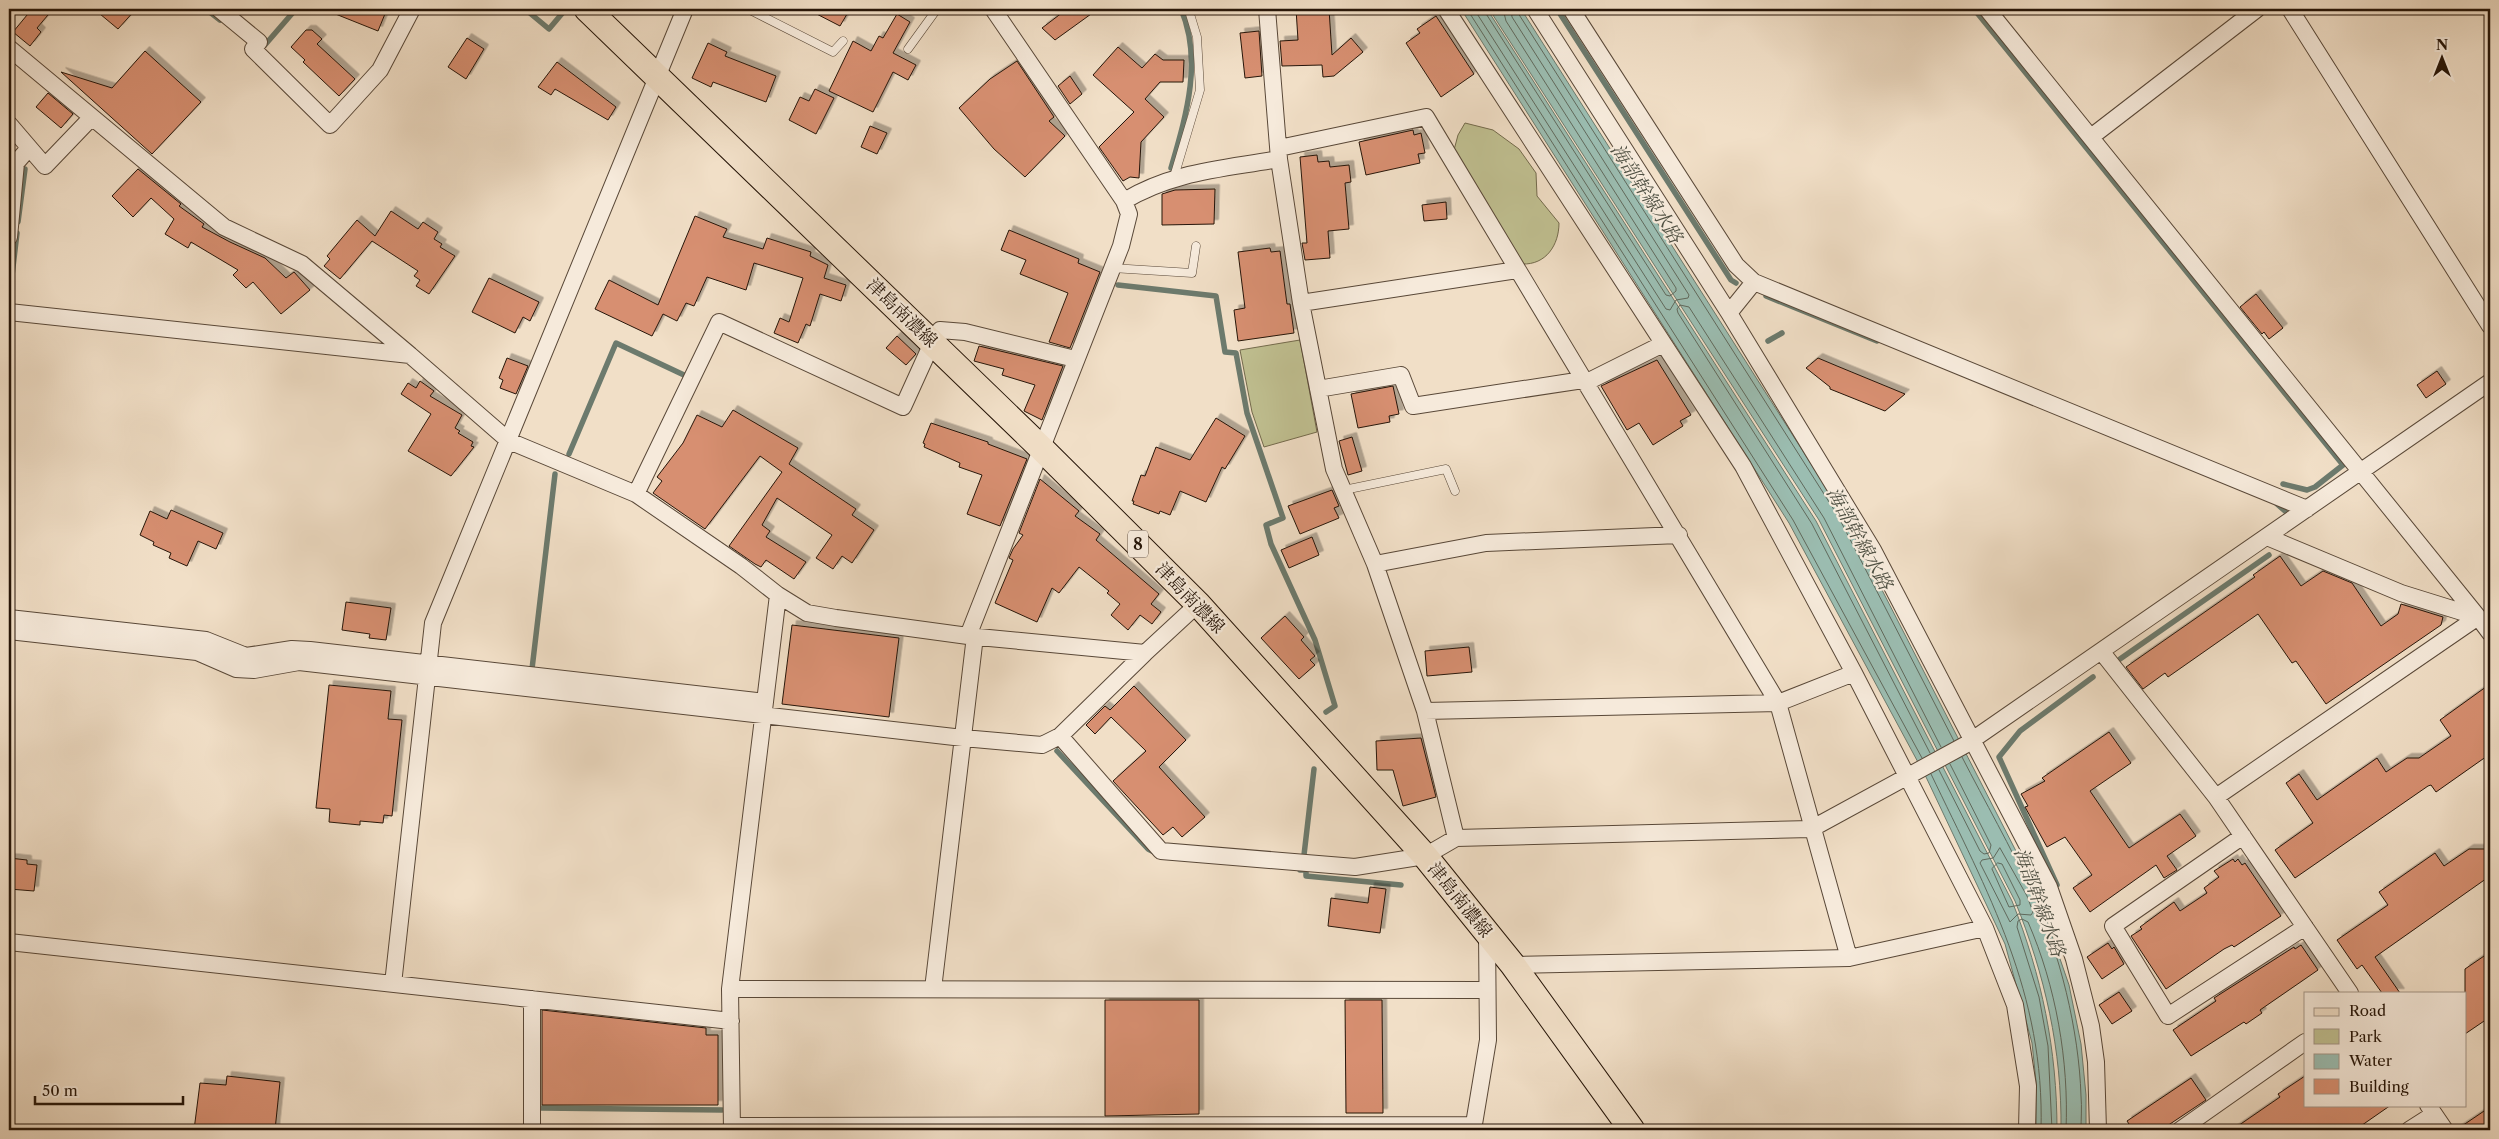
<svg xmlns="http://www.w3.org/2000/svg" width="2499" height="1139" viewBox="0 0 2499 1139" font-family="'Libre Caslon Text','Noto Serif JP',serif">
  <defs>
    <filter id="shadow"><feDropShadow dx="4.5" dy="-4.5" stdDeviation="0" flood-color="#0004"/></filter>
  </defs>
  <rect width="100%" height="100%" fill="#f1dfc7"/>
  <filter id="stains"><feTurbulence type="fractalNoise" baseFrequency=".004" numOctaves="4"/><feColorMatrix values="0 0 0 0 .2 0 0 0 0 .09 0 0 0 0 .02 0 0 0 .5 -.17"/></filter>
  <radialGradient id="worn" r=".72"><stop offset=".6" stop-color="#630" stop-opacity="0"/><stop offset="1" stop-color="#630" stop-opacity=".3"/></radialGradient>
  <path fill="#c0c091" stroke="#736a4c" d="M1465,123L1493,130L1519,149L1536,173L1537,196L1559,223C1559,245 1546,265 1522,264L1454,150L1458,135Z
    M1300,340L1317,432L1264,447L1252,412L1240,350Z"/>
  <path fill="#9bbdb1" stroke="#6c7a6d" d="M1461,9H1487L1816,521L2012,901C2042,976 2057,1050 2057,1130H2036V1081L2032,1043L2005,944L1926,777L1789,523Z
    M1489,9H1521L1843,514L2037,892L2069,985L2081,1044L2086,1095V1130H2061C2062,1050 2045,975 2015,901L1819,520Z"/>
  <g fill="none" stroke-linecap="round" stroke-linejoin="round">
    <path stroke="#60695c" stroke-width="1" d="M1467,9L1793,520L1922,758
      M1474,9L1666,309L1670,310L1676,300L1688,298L1689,295L1512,17L1511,9
      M1483,9L1666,295L1670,296L1676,291V288L1506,21L1503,9
      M1517,9L1518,13L1838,516L1954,741
      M1930,753L1812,524L1678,313L1677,309L1680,305L1689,307L1824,518L1941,747
      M1962,757C1985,802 2011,847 2032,893C2060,952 2079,1031 2081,1096C2082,1107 2081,1119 2081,1130
      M1939,770L1980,851L1984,854L1989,853L1991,845L1950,764
      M1931,774C1988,893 2045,993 2041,1130
      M2000,848L2027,896L2033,912L2031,915L2018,914L2010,922L1980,863L1982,860L1993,858Z
      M1998,863L2002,864L2020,900V905L2009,907L1992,869Z
      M2052,1130L2048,1046L2039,997L2017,927L2018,921L2022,919L2028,922C2056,986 2069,1061 2066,1130"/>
    <path stroke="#6c7a6d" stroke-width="5.5" d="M206,9L220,20
      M525,9L549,29L565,10
      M1557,9L1731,280L1736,283
      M1974,9L2343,465L2315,487L2307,490L2283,484
      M264,46L296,9
      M9,141L12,145
      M1171,168C1186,116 1203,61 1181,9
      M18,222L25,169
      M1118,285L1216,296L1225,352L1236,353L1247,413L1283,518L1266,525L1271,544L1315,640L1335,706L1326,712
      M1766,296L1877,341
      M9,301L17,233
      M1768,341L1782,333
      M569,454L616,343L684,375
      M2277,504L2285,511
      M2120,659L2269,555
      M532,669L555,474
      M1057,751L1148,849L1154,852
      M1304,855L1314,769
      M1300,870H1306V876L1401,885
      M2057,885L1999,757L2020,731L2093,677
      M541,1108L722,1110"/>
  </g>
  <path fill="#d78f71" stroke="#261508" filter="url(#shadow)" d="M32,9H53L37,28L41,32L30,46L13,32Z
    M94,9H136L118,29Z
    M323,9H387L378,31Z
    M807,9H850L840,26Z
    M1067,9H1098L1055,40L1042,28Z
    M1296,9H1329L1332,55L1351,38L1363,52L1334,76L1323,77L1322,65L1282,66L1280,41L1298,40Z
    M897,14L910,22L893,53L916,65L908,80L893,72L873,112L829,91L853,41L871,51L879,36L883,38Z
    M1436,16L1474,74L1441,97L1406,43L1420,33L1417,29Z
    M306,30H312L322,39L317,44L355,79L339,96L303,62L305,60L291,47Z
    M1259,31L1262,76L1245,78L1240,33Z
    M467,38L484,49L466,79L448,67Z
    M708,43L727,52L725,56L776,76L766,102L713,82L711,87L692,78Z
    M1118,47L1142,68L1155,54L1163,60H1184L1183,82H1160L1145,99L1164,117L1141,142L1139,178L1130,177L1123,181L1099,147L1134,112L1093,75Z
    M145,51L201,102L152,154L61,72L112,88Z
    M1017,61L1054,117L1049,121L1065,136L1025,177L994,149L959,108L990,79Z
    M557,62L616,107L608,120L555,89L551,95L538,87Z
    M1070,76L1082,94L1070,104L1058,86Z
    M815,89L834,98L816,134L789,120L800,97L809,101Z
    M48,93L73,114L61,128L36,107Z
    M870,126L887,133L877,154L861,147Z
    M1413,130L1414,135L1421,133L1425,153L1418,154L1420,163L1366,175L1359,142Z
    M1317,155L1318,162L1329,161L1330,167L1349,165L1351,182L1345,183L1349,229L1328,231L1330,258L1305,260L1302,243H1307L1300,157Z
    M138,169L181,204L179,206L204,224L202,227L230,242L265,258L286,278L294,272L310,290L281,314L253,282L246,288L233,275L238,270L191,242L188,248L165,234L174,219L151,198L133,217L112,196Z
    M1215,189L1214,224L1162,225V194L1175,190Z
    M1446,202L1447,219L1424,221L1422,205Z
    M391,211L418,229L423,222L438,232L434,239L442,244L440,247L455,256L429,294L416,286L420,280L414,276L418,271L372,241L340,279L324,266L330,259L327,256L357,220L375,236Z
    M695,216L727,229L723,237L763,249L767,238L811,252L810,256L828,265L824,278L846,285L841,301L820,294L810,326L806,324L798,343L774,333L780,318L789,322L803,278L754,263L746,290L707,277L694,306L686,303L677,321L663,314L652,336L595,309L609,280L658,305Z
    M1009,230L1079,259L1078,263L1100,272L1070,348L1049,342L1068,293L1020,274L1026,260L1001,250Z
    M1270,248L1271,252L1280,251L1287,304H1290L1294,333L1238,341L1234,310L1245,308L1238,252Z
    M489,278L539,302L530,321L523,317L515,333L472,312Z
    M2256,294L2283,328L2269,339L2264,332L2262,334L2240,307Z
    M897,336L916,354L906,365L886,348Z
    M979,346L1063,366L1042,420L1024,411L1035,385L1002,375L1004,369L974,361Z
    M507,358L528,366L516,394L500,388L503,380L499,378Z
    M1818,358L1837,366L1905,394L1885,411L1830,389V387L1806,368Z
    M1657,360L1691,415L1680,421L1683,426L1653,445L1639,423L1627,430L1601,386Z
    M2437,371L2446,384L2426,398L2417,385Z
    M420,381L434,391L430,396L462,415L455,428L460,431L458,433L473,442L471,446L474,447L451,476L408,451L431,414L401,394L408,383L416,388Z
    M1393,386L1399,414L1389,416L1390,422L1358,428L1351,394Z
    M733,410L798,448L789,464L856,509L852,515L874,530L852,563L842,556L833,569L816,558L832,535L777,498L762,525L770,531L766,537L806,562L794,579L766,560L761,567L755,564L729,546L782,472L760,456L705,529L653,493L662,481L657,477L683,443L697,415L722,427Z
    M1216,418L1245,436L1225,469L1222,467L1206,502L1180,491L1170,515L1160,511L1159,514L1133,504L1134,501H1132L1141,475L1145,476L1156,447L1190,460Z
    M931,423L988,442V444L1027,459L1000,526L967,514L982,475L959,467L960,463L924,447L925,444L923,443Z
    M1352,437L1362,471L1348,475L1339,441Z
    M1040,479L1079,511L1075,516L1100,534L1096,540L1159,594L1151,604L1161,612L1152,624L1140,615L1128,630L1111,615L1120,604L1107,593L1109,591L1079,567L1059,593L1052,588L1037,622L995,603L1013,560L1009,558L1013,549L1023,535L1019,533Z
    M1332,490L1339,506L1334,508L1339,518L1300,534L1288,506Z
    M171,510L223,533L216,549L198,541L187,566L169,558L171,553L153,545L154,542L140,535L150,511L167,519Z
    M1312,537L1319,555L1289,568L1281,550Z
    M2280,556L2301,586L2323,571L2352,583L2381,626L2398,614L2401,604L2443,617L2441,625L2326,704L2296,661L2292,663L2258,614L2168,677L2165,673L2143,689L2126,667L2255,577L2253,575Z
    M346,602L391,608L386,640L369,638L370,634L342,630Z
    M1285,616L1304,637L1301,640L1315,656L1310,660L1315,665L1299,679L1261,638Z
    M792,625L899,638L889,717L782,704Z
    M1469,647L1472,672L1427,676L1425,651Z
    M2490,684V754L2436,792L2431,785L2428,786L2295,878L2275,850L2313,823L2286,783L2299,774L2317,800L2377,758L2386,772L2407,758H2419L2451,736L2440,720Z
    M329,685L391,691L388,719L402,720L392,816L384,815L383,823L360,821V825L329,822L330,809L316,808Z
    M1134,686L1186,740L1159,767L1205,817L1182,837L1173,827L1163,835L1113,781L1146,751L1111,717L1095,734L1086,725L1105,706L1110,710Z
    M2109,732L2131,763L2090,791L2129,848L2180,814L2196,836L2167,856L2177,870L2164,878L2156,865L2090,912L2073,888L2092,875L2065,837L2047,847L2025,807L2028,806L2021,794L2045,781L2042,778Z
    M1421,738L1436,797L1403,806L1393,770H1377L1376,741Z
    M2469,849H2490V876L2375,957L2400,993H2382L2362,965L2357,969L2337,940L2388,905L2379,892L2435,853L2444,866Z
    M9,858L27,860V864L37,865L34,891L9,889Z
    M2233,859L2235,862L2238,859L2242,865L2245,863L2281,916L2234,947L2232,945L2224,949L2166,989L2131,936L2142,929L2140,927L2174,902L2180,911L2207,893L2204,888L2219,877L2214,871Z
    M1370,887L1386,889L1380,933L1328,926L1331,898L1368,903Z
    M2108,943L2112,949L2114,947L2124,964L2102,979L2087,957Z
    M2301,945L2318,970L2260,1010L2262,1013L2246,1024L2244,1022L2191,1056L2173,1030L2216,1001L2214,998L2294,947L2295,949Z
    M2490,952V1017L2465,1034V969Z
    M2119,992L2132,1011L2112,1024L2099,1005Z
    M1105,1000H1199V1114L1105,1116Z
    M1345,1000H1382L1383,1113H1346Z
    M542,1010L706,1028V1035H718V1105H542Z
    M227,1076L280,1082L275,1130H194L200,1083L226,1085Z
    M2305,1076V1105H2391L2355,1130H2232L2280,1097L2278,1094Z
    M2191,1078L2206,1100L2161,1130H2133L2127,1121Z
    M2490,1107V1130H2456Z"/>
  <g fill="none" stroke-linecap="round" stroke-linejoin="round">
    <defs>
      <path id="service" d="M748,9L833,52L843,41
        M908,49L937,9
        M1174,177L1200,90L1197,37L1190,14
        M1112,268L1192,273L1196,246
        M1344,490L1446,469L1455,491"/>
      <path id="minor" d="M219,9L259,42L253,49L330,125L380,70L412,9
        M1446,9L1743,466L1854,673L1985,928L2015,1005L2028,1086L2027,1130
        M1535,9L1729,313L1873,550L2049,887L2074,959L2091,1026L2096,1062L2098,1130
        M1571,9L1736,265L1754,282
        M1987,9L2478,617
        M2290,9L2490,326
        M9,48L224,227L302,264L410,355
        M9,124L45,166L92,117
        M2091,137L2257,9
        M1279,148L1426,117L1778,703L1849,958
        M1124,201C1174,171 1224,169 1279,159
        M9,237L16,163L29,148
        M1301,303L1517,270
        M9,312L410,355L509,441L636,494L741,566L778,595L807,613L836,618L968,636L1145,653L1198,604
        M1729,313L1754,282L2307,509
        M1585,383L1663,344
        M1318,389L1401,375L1413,406L1583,380
        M636,494L719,322L903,407L932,343L940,330L965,332L1075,359
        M2267,537L2401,593L2478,617
        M1375,564L1486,543L1679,535
        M9,618L206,640L246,656L292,649L310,650L765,702
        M9,631L197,652L236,669L254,670L299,662L963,738L1042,745L1060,736
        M968,636L1121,246L1129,214L1124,201L993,9
        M2101,651L2216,797
        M1145,653L1060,736L1161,851L1355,867L1425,856L1456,838L1425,711L1375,564L1334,469L1301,303L1279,159L1267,9
        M1425,711L1778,703L1854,673
        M2243,836L2113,926L2168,1016L2305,927
        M1456,838L1811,829L1965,745L2490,382
        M9,942L731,1021
        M1513,965L1849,958L1985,928
        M393,984L433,623L685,9
        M730,989L1487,990
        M933,989L975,636
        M2350,993L2216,797L2478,617L2490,633
        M532,999V1130
        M2428,1105L2445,1130
        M732,1126L1473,1125
        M732,1130L730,989L778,595
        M1473,1130L1488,1040L1487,934
        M2180,1130L2305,1042
        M2409,1130L2434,1114"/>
      <path id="primary" d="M587,9L1040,447L1198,604L1425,856L1513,965L1632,1130"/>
    </defs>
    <use href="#service" stroke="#594838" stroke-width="9"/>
    <use href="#minor" stroke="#594838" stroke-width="18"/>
    <use href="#primary" stroke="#261508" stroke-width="27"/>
    <use href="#service" stroke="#f6eadb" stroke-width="8"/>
    <use href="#minor" stroke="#f6eadb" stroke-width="16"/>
    <use href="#primary" stroke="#f1dfc7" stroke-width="25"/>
  </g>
  <g text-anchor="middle" stroke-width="4.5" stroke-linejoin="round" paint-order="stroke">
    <rect fill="#f6eadb" stroke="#645547" stroke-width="1" x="1128" y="530.5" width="20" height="27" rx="4"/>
    <g font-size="16" font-weight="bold" fill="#261508">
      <text x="1138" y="550">8</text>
    </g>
    <g font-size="18" fill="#261508" stroke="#f6eadb">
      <text transform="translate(902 313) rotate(44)" y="6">津島南濃線</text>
      <text transform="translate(1190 598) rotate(46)" y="6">津島南濃線</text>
      <text transform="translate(1460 900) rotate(51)" y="6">津島南濃線</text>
    </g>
    <g font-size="19" font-style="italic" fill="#4f5043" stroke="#f6eadb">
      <text transform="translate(1647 193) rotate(57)" y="7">海部幹線水路</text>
      <text transform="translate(1860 538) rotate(61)" y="7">海部幹線水路</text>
      <text transform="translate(2040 902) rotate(70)" y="7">海部幹線水路</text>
    </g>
  </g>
  <rect width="2499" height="1139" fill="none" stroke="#f1dfc7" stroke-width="30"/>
  <rect x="10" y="10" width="2479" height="1119" fill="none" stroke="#261508" stroke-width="2.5"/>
  <rect x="15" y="15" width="2469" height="1109" fill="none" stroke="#261508"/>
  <rect x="2304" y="992" width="162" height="115" fill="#f6eadb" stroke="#a39587"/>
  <rect x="2314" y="1008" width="25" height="8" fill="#f1dfc7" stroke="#a39587"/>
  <text x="2349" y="1016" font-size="15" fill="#261508">Road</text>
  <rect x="2314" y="1029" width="25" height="15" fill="#c0c091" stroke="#a39587"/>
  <text x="2349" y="1042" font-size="15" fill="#261508">Park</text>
  <rect x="2314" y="1054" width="25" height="15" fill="#9bbdb1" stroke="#a39587"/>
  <text x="2349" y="1066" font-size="15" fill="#261508">Water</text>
  <rect x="2314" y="1079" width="25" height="15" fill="#d78f71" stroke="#a39587"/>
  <text x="2349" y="1092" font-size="15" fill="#261508">Building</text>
  <g transform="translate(2442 58)" stroke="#f6eadb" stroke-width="4" paint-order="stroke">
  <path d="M0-4L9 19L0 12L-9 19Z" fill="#261508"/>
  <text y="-8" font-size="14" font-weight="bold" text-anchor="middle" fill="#261508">N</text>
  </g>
  <path d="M35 1096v8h148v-8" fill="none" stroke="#261508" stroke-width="2.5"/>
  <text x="42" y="1096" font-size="15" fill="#261508" stroke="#f6eadb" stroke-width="4" paint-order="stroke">50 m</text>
  <rect width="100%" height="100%" filter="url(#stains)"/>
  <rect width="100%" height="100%" fill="url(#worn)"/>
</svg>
